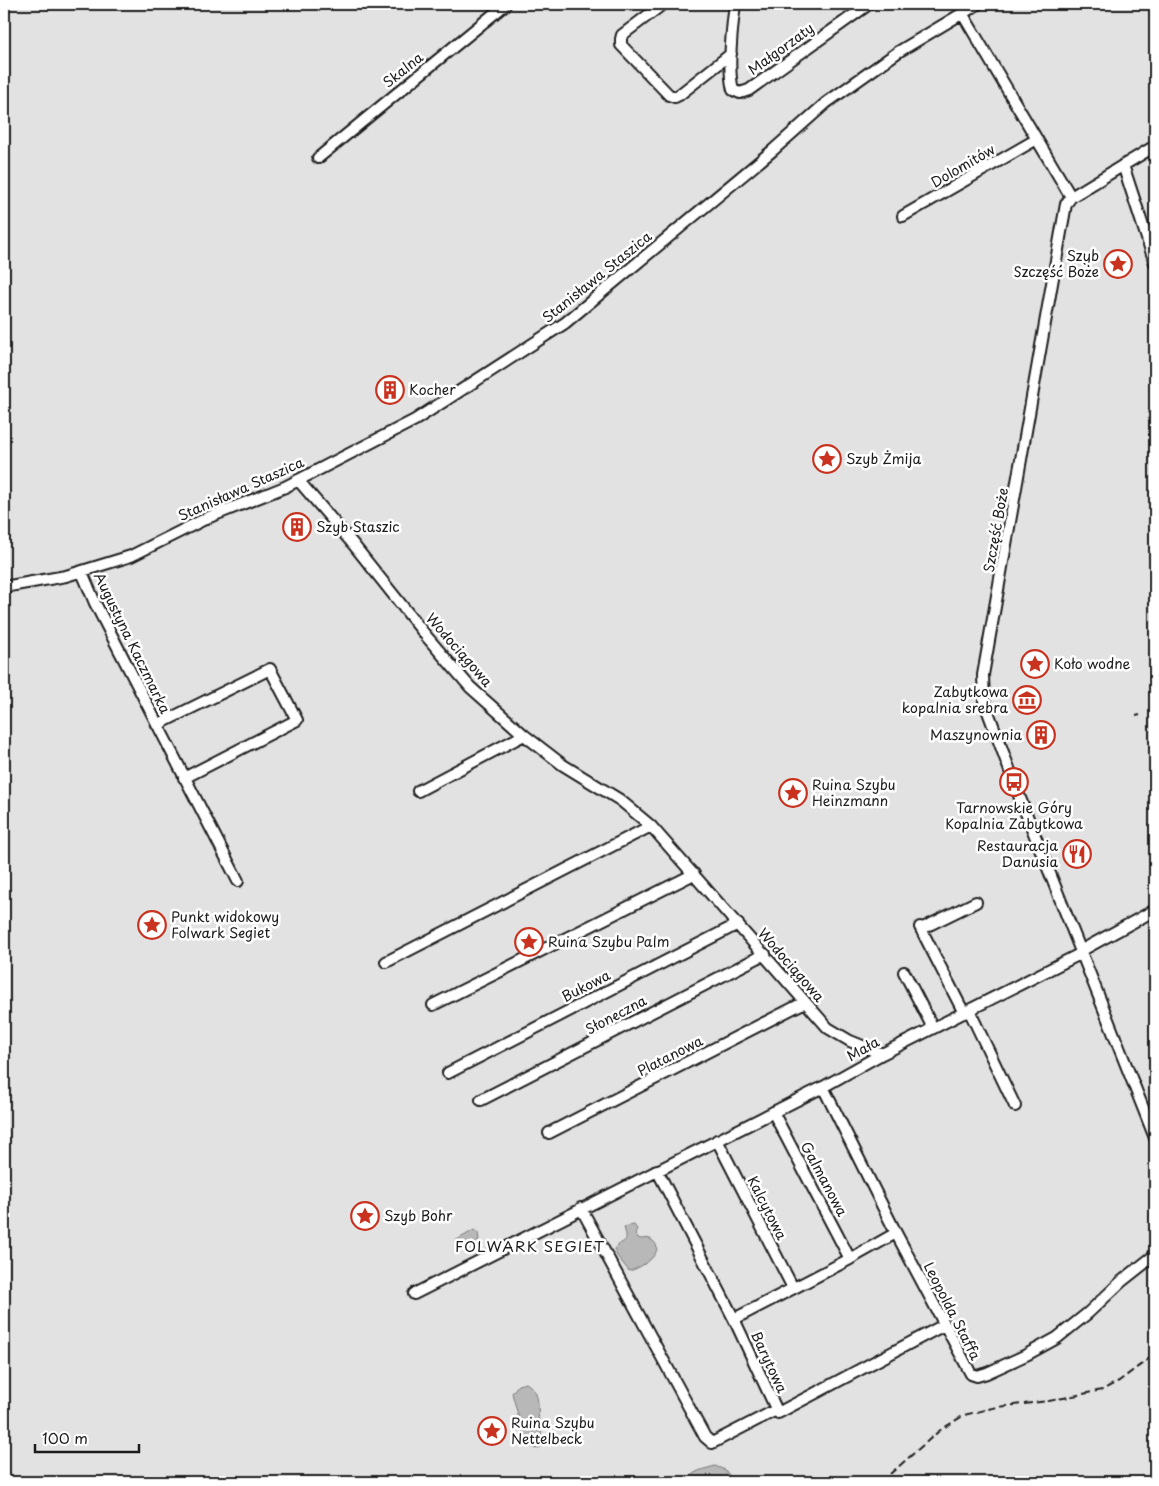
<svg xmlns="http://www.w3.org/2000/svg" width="1159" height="1486" viewBox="0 0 1159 1486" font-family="'Playpen Sans',sans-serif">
  <rect width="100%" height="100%" fill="#fff"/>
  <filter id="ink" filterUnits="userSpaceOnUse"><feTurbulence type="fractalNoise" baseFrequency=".02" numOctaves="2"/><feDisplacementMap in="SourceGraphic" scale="10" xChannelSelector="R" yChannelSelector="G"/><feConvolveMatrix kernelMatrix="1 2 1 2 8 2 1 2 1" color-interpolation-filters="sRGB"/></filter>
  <g filter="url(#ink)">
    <path fill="#e2e2e2" stroke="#7f7f7f" d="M4,4H1155V1482H4Z"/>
    <path fill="#b8b8b8" stroke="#7a7a7a" d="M634,1225L637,1229L635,1235C643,1244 645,1234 653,1241C667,1253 639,1269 629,1271L617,1256L614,1249C622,1239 630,1245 624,1228L628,1226Z
      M474,1230L478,1233L479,1240C471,1249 464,1248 455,1241Z
      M526,1383C542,1392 537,1408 539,1423C541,1431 543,1438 541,1447L536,1449L527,1445L522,1438L523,1434L512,1393L518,1385Z
      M715,1466L725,1470L735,1482H687C690,1471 705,1469 715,1466Z"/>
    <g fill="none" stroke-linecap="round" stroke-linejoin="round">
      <defs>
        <path id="minor" d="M663,4L622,35L621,39V45L669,95L675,97L679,95L731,54
          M735,4C732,27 727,68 733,90L740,93L749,90L869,4
          M962,13L1071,197
          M1155,146L1071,197L1066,204L983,675L984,701L1020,798L1155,1138
          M318,158L506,4
          M1123,165L1155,263
          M903,216L1037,139
          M298,480L353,544L427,637L470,687L524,735L563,765L620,800L651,826L828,1028L850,1041L882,1054
          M82,572L95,603L238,881
          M4,587L66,576L131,556L207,518L285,487L415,420L565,323L772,151L826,103L898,52L978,4
          M157,725L270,669L297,720L184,778
          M418,791L524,735
          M920,927L964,1013
          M921,929L976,902
          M386,962L651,826
          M904,972L933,1028
          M433,1005L694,874
          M969,1010L1015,1106
          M448,1073L738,924
          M823,1087L896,1233L971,1374L977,1376L987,1373L1026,1355L1057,1338L1088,1313L1122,1281L1155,1255
          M481,1100L765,954
          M773,1112L850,1259
          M549,1133L805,1002
          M717,1140L793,1288
          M657,1170L734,1319
          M581,1208L705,1437L712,1443L776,1410
          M896,1233L850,1259L734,1319L778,1413L944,1325
          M414,1294L823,1087L882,1054L1078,955L1084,949L1155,910"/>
      </defs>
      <use href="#minor" stroke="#1c1c1c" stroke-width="14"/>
      <use href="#minor" stroke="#fff" stroke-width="10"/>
      <path stroke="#1c1c1c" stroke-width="2" stroke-dasharray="8 4" stroke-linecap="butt" d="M1136,716L1140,715
        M881,1482L939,1431L964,1415L997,1407L1049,1401L1102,1390L1119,1381L1155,1354"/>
    </g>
  </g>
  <defs>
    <symbol id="sight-ring" viewBox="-11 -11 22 22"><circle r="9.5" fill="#fff" stroke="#c8321e" stroke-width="1.5"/><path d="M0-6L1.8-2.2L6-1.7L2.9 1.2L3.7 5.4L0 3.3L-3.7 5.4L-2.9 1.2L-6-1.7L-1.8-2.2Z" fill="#c8321e"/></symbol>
    <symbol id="building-ring" viewBox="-11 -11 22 22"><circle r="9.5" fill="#fff" stroke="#c8321e" stroke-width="1.5"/><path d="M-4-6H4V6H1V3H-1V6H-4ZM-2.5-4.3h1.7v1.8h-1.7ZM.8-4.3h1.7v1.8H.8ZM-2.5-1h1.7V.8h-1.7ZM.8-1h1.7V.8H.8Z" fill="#c8321e"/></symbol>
    <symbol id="museum-ring" viewBox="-11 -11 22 22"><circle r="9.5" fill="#fff" stroke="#c8321e" stroke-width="1.5"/><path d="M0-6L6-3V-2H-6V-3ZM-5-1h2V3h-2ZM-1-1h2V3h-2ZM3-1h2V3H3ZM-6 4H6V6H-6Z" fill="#c8321e"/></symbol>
    <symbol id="bus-ring" viewBox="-11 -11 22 22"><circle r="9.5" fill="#fff" stroke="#c8321e" stroke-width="1.5"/><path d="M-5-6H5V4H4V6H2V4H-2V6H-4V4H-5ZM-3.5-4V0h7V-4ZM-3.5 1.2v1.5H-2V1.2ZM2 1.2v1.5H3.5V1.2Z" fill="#c8321e"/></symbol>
    <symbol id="restaurant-ring" viewBox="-11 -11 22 22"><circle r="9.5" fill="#fff" stroke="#c8321e" stroke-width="1.5"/><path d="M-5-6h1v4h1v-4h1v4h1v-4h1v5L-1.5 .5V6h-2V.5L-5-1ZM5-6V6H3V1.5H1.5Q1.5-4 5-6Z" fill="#c8321e"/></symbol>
  </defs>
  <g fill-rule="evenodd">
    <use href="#sight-ring" x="1102" y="248" width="32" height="32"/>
    <use href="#building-ring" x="374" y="374" width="32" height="32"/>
    <use href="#sight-ring" x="811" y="443" width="32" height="32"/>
    <use href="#building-ring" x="281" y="511" width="32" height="32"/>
    <use href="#sight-ring" x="1019" y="648" width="32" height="32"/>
    <use href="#museum-ring" x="1011" y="684" width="32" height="32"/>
    <use href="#building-ring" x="1025" y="719" width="32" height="32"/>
    <use href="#bus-ring" x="998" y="766" width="32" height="32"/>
    <use href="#sight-ring" x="777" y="777" width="32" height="32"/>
    <use href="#restaurant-ring" x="1061" y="838" width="32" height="32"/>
    <use href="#sight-ring" x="136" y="909" width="32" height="32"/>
    <use href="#sight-ring" x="513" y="926" width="32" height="32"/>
    <use href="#sight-ring" x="349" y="1200" width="32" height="32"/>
    <use href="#sight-ring" x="476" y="1415" width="32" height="32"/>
  </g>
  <g text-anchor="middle" stroke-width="5" stroke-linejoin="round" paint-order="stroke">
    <g font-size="14" fill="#1c1c1c" stroke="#fff">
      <text transform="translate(781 49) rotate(-36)" y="5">Małgorzaty</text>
      <text transform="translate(403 70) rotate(-39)" y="5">Skalna</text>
      <text transform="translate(963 166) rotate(-30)" y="5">Dolomitów</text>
      <text transform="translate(597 277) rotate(-39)" y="5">Stanisława Staszica</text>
      <text transform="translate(241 489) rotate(-24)" y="5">Stanisława Staszica</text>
      <text transform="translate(996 530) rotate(-80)" y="5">Szczęść Boże</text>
      <text transform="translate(132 643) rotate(64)" y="5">Augustyna Kaczmarka</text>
      <text transform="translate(459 650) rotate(49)" y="5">Wodociągowa</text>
      <text transform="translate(791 965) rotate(49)" y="5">Wodociągowa</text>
      <text transform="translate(586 986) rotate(-27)" y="5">Bukowa</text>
      <text transform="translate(616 1015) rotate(-28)" y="5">Słoneczna</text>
      <text transform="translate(863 1049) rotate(-29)" y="5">Mała</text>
      <text transform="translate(670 1056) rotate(-27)" y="5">Platanowa</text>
      <text transform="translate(824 1179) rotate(62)" y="5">Galmanowa</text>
      <text transform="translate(767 1208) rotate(63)" y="5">Kalcytowa</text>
      <text transform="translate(952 1311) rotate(63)" y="5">Leopolda Staffa</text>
      <text transform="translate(769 1362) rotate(65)" y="5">Barytowa</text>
    </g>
    <g font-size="14" fill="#1c1c1c" stroke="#fff" text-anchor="start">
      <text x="1099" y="261" text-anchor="end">Szyb<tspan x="1099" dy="16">Szczęść Boże</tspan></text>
      <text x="409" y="395">Kocher</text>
      <text x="846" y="464">Szyb Żmija</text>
      <text x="316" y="532">Szyb Staszic</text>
      <text x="1054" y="669">Koło wodne</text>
      <text x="1008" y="697" text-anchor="end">Zabytkowa<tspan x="1008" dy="16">kopalnia srebra</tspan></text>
      <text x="1022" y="740" text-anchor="end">Maszynownia</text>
      <text x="812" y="790">Ruina Szybu<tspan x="812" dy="16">Heinzmann</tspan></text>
      <text x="1014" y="813" text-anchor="middle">Tarnowskie Góry<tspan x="1014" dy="16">Kopalnia Zabytkowa</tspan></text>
      <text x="1058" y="851" text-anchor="end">Restauracja<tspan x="1058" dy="16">Danusia</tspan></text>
      <text x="171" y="922">Punkt widokowy<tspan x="171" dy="16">Folwark Segiet</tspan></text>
      <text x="548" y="947">Ruina Szybu Palm</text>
      <text x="384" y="1221">Szyb Bohr</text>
      <text x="511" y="1428">Ruina Szybu<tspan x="511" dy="16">Nettelbeck</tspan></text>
    </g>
    <g font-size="15" letter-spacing="1" fill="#1c1c1c" stroke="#fff">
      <text x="530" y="1252">FOLWARK SEGIET</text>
    </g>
  </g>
  <rect width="1159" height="1486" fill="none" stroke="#fff" stroke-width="20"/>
  <rect x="10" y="10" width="1139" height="1466" fill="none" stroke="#1c1c1c" stroke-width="2" filter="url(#ink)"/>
  <path d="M35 1444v8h104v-8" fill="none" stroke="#1c1c1c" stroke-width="2.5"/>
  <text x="42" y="1444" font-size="15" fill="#1c1c1c" stroke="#ffffff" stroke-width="4" paint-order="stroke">100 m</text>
</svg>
